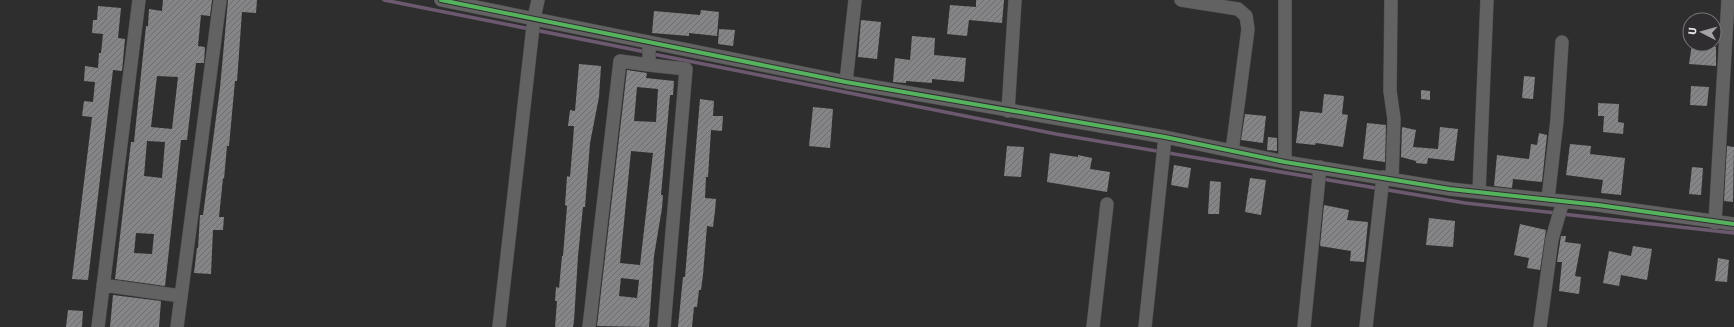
<svg xmlns="http://www.w3.org/2000/svg" width="1734" height="327" viewBox="0 0 1734 327" font-family="'Fira Sans',sans-serif">
  <defs>
    <pattern id="building-hatch" width="6" height="6" patternUnits="userSpaceOnUse"><rect width="6" height="6" fill="#858486"/><path d="M-1 1l2-2M0 6l6-6M5 7l2-2" fill="none" stroke="#6e6e6f"/></pattern>
  </defs>
  <rect width="100%" height="100%" fill="#2f2e2f"/>
  <g fill="none" stroke-linecap="round" stroke-linejoin="round">
    <path stroke="#6c5970" stroke-width="3.5" d="M384,0L646,52
      M653,54L1056,134L1465,203L1556,213
      M1562,214L1734,233"/>
  </g>
  <path fill="url(#building-hatch)" fill-rule="evenodd" d="M163,0H212L210,16L201,15L198,46L205,47L204,63H196L187,140H181L165,286L115,279L131,142H134L146,26H148L149,9L162,11ZM157,76L178,77L172,129L151,127ZM147,141L165,142L162,178L144,176ZM136,233L154,234L152,254L134,253Z
    M228,0H257L256,13L242,12L237,81H235L229,146H227L224,179L223,178L219,217H224L223,230H213L211,274L194,273L197,248H198L200,215H203L220,88Z
    M976,0H1004L1002,23L969,20L967,36L947,34L950,5L976,7Z
    M98,6L121,8L118,38L125,39L122,71L113,70L88,280L72,279L92,117L82,116L84,101L93,102L95,82L84,81L85,66L98,68L99,53H101L103,34L92,33L93,20H97Z
    M701,10L719,12L717,36L689,33V36L652,33L654,11L700,15Z
    M861,20L881,22L877,59L858,57Z
    M719,29L735,30L733,46L718,44Z
    M912,36L935,38L934,55L966,58L964,82L932,79V83L906,81V83L893,82L895,58L910,60Z
    M1692,44L1716,47V66L1689,64Z
    M579,64L601,66L599,97L590,143L585,207H583L578,256L574,321L573,327H555L557,301H555L556,287L559,288L562,256H563L567,206L565,205L566,191L567,176L570,177L573,141L574,126H568L570,110L575,111Z
    M627,70L647,73L646,78L674,81L673,95H670L661,195H663L662,208L654,256L649,327L597,326ZM637,87L658,89L656,122L634,121ZM631,151L653,153L640,265L620,263ZM621,278L639,280L637,298L619,296Z
    M1524,76L1535,77L1533,99L1522,98Z
    M1691,86L1709,87L1707,106L1690,105Z
    M1421,90L1430,91V100L1421,99Z
    M1324,94L1344,96L1342,114L1348,115L1343,147L1316,143L1315,145L1296,143L1300,111L1322,113Z
    M700,99L714,101L713,116H723L722,131L711,130L708,177H706L705,198L716,199L715,211L713,227L707,226L703,275L701,290H699L697,307H694L692,327H678L683,277H685Z
    M1598,103L1619,104L1618,122L1624,123L1623,134L1603,132L1604,116H1598Z
    M813,107L833,109L830,148L809,146Z
    M1245,114L1266,116L1263,143L1241,140Z
    M1367,123L1386,125L1385,162L1363,159Z
    M1402,127L1416,130L1413,147L1438,149L1440,127L1458,129L1454,161L1428,158L1427,164L1416,163V161L1401,157Z
    M1539,133L1547,135L1542,182L1513,179L1512,188L1494,186L1497,155L1529,159L1531,144L1537,145Z
    M1268,137L1277,138V151L1267,150Z
    M1570,144L1591,146L1590,154L1625,158L1621,195L1601,193L1603,180L1566,175Z
    M1007,146L1024,147L1021,177L1004,176Z
    M1727,146L1734,147L1733,202L1724,201Z
    M1050,153L1078,157V155L1092,158L1090,169L1110,172L1107,192L1047,182Z
    M1174,165L1191,168L1188,188L1171,185Z
    M1692,167L1703,168L1701,195L1689,194Z
    M1250,178L1266,180L1261,215L1245,212Z
    M1210,181L1221,182L1219,214H1208Z
    M1324,205L1349,210L1347,220L1368,222L1364,262L1350,261L1351,251L1320,246Z
    M1429,218L1455,221L1453,247L1426,245Z
    M1520,224L1546,230L1540,270L1527,268L1529,258L1514,255Z
    M1561,236H1566L1565,242L1581,244L1575,276L1581,277L1579,294L1559,291L1562,262H1557Z
    M1633,246L1652,249L1647,280L1621,275L1619,286L1603,283L1609,251L1631,256Z
    M1718,258L1729,260L1727,282L1715,281Z
    M113,295L161,301L159,327H110Z
    M68,310L83,311L82,327H66Z"/>
  <g fill="none" stroke-linecap="round" stroke-linejoin="round">
    <defs>
      <path id="minor" d="M441,0L846,82L1165,137L1285,162L1450,189L1598,205L1734,224
        M1181,0L1238,9L1246,16L1248,29L1232,151
        M1285,0V162
        M1391,0L1390,91L1394,119L1392,179
        M649,65L686,69L664,327
        M846,82L855,0
        M1008,111L1015,0
        M1479,192L1487,0
        M1548,199L1557,120L1562,42
        M1715,223L1728,0
        M103,285L181,296
        M98,327L139,0
        M177,327L220,0
        M499,327L534,18L538,0
        M589,327L620,61L649,65V42
        M1093,327L1107,204
        M1145,327L1165,137
        M1304,327L1320,167
        M1366,327L1383,177
        M1540,327L1552,239L1563,201"/>
    </defs>
    <use href="#minor" stroke="#4d4b4d" stroke-width="14"/>
    <use href="#minor" stroke="#636263" stroke-width="13"/>
    <defs>
      <path id="cycleway" d="M441,0L846,82L1165,137L1285,162L1450,189L1598,205L1734,224"/>
    </defs>
    <use href="#cycleway" stroke="#302d30" stroke-width="6"/>
    <use href="#cycleway" stroke="#56b35d" stroke-width="4"/>
  </g>
  <g transform="translate(1702 32) rotate(276)"><circle r="19" fill="#302d30" stroke="#787578"/>
  <path d="M0-3L7 15L0 10L-7 15Z" fill="#a5a3a5"/>
  <text y="-6" font-size="11" font-weight="bold" text-anchor="middle" fill="#e4e2e4">U</text>
  </g>
</svg>
